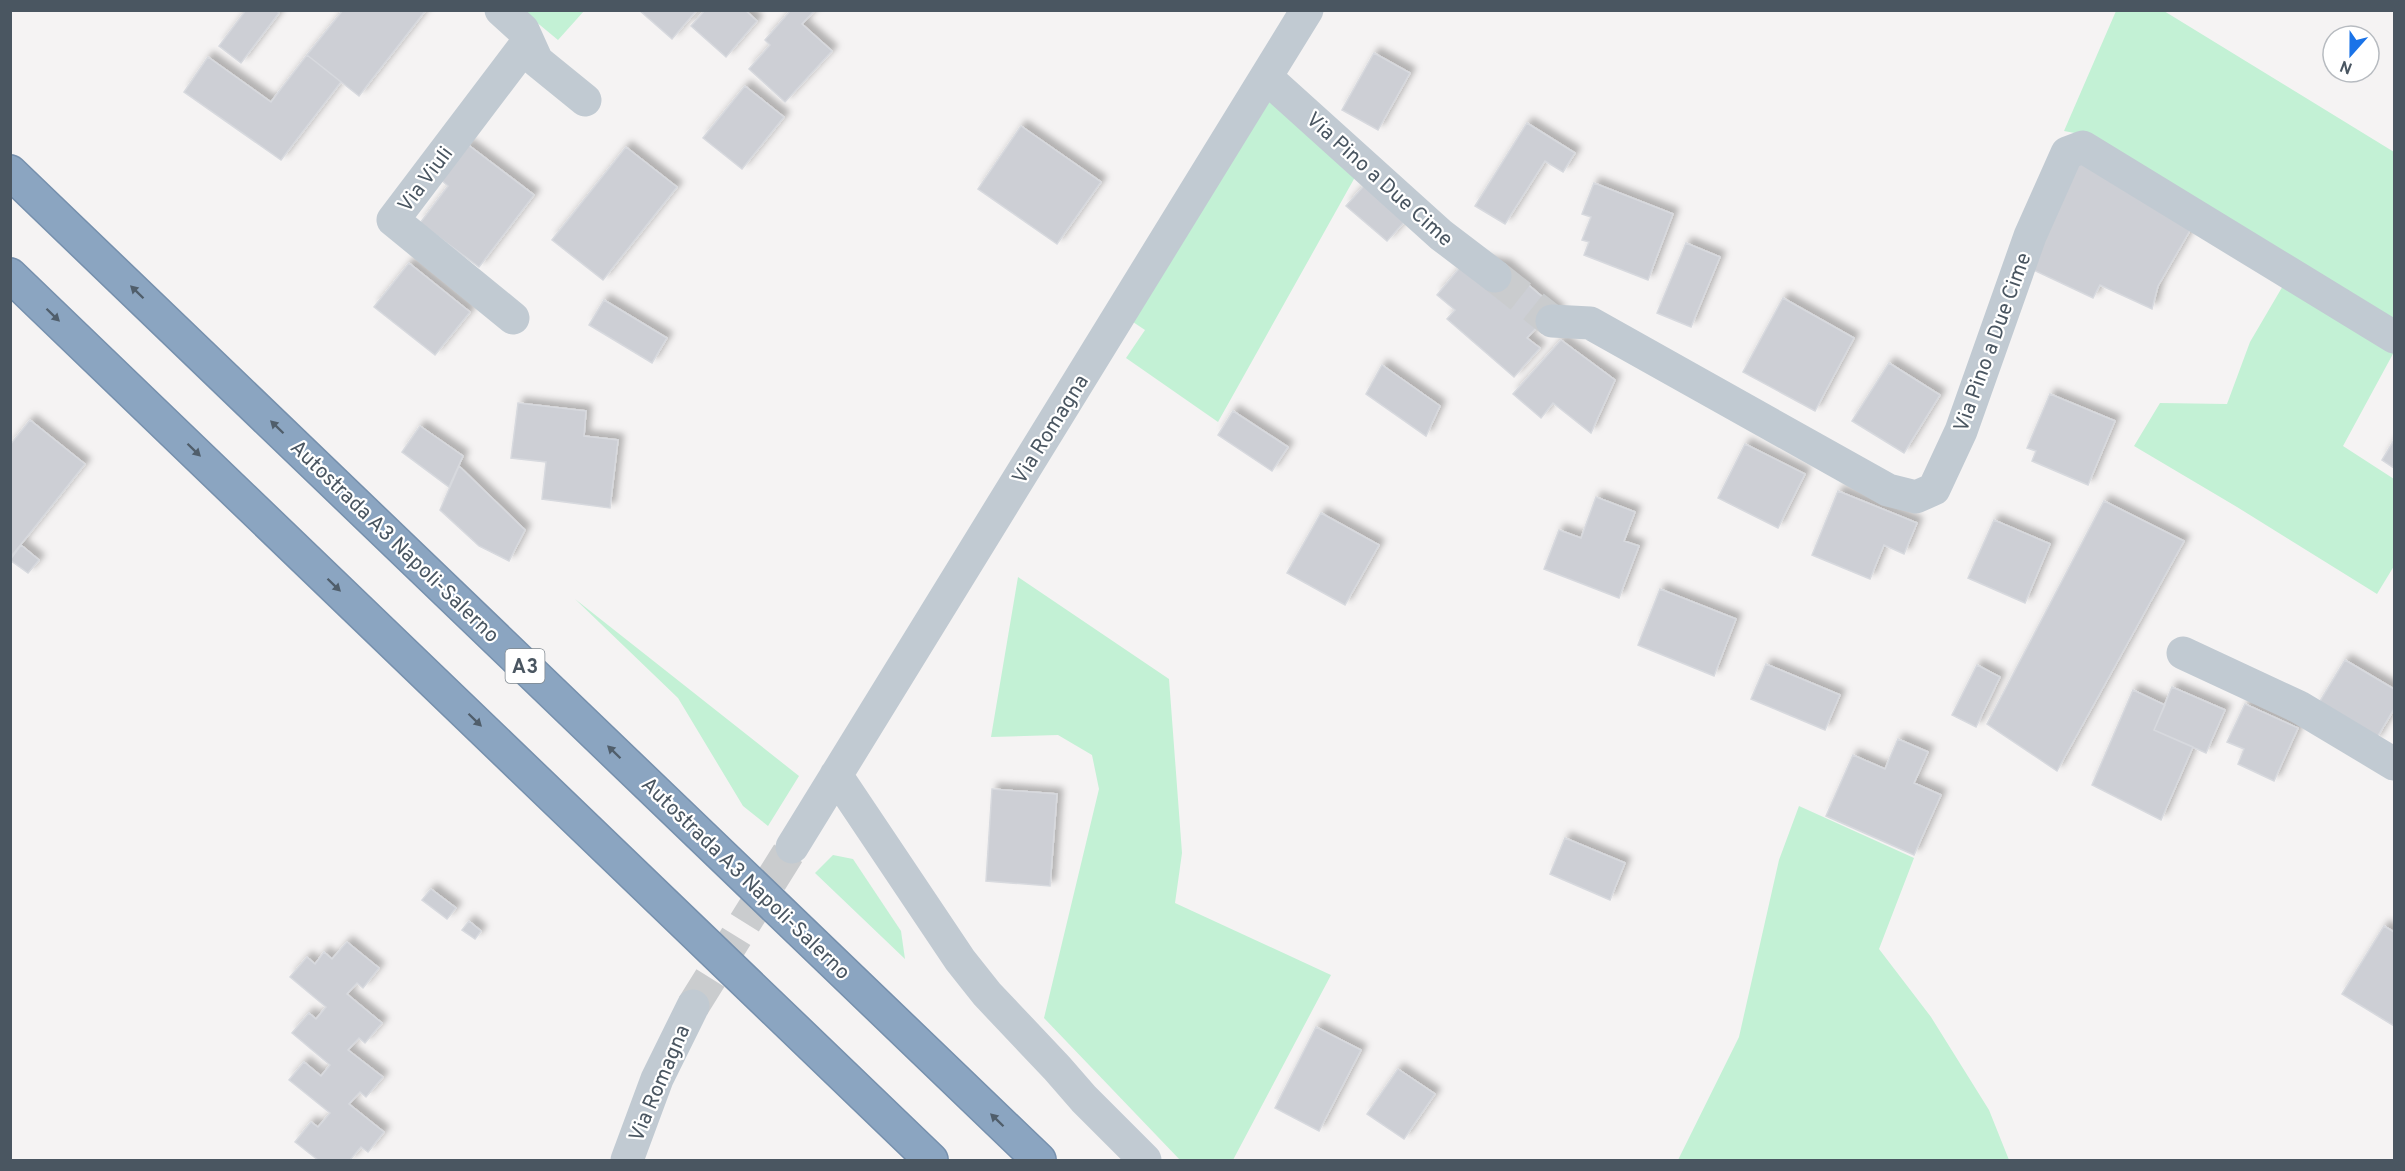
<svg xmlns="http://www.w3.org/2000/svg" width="2405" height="1171" viewBox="0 0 2405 1171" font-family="Overpass,sans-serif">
  <defs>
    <filter id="shadow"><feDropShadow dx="5.5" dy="-5.5" stdDeviation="3" flood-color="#0004"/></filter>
  </defs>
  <rect width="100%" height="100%" fill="#f5f3f3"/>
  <path fill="#c3f1d5" d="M523,11H584L558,40Z
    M2116,11H2164L2394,152V323L2080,134L2064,131Z
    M1268,93L1359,170L1218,422L1126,358L1145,330L1133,322Z
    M2284,284L2394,352L2343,446L2394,479V566L2377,594L2237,507L2134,446L2160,403L2227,404L2250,342Z
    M1018,577L1169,679L1182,853L1175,903L1331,975L1233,1160H1180L1044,1018L1099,789L1092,755L1058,735L991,737Z
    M575,599L799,776L768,826L743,806L678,698Z
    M1799,806L1914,858L1879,949L1931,1017L1989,1110L2009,1160H1678L1739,1037L1779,860Z
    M833,855L853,859L901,931L905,959L815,873Z"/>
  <path fill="#cdcfd5" stroke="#d7d9de" stroke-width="1.5" filter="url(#shadow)" d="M246,10H276L279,13L241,63L219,46Z
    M343,10H426L359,96L307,55Z
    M639,10H697L672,39Z
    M705,10H745L757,21L726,57L691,26Z
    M791,10H815L802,24L832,51L785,102L749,69L770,45L765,40Z
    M1374,53L1410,73L1378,130L1342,110Z
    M307,55L341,82L281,160L184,92L208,57L271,102Z
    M745,86L784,117L742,169L703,138Z
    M1527,123L1575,153L1563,172L1545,161L1505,224L1475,206Z
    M1021,126L1101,182L1057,244L978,189Z
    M467,144L534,195L479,267L420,223L448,186L440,179Z
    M626,147L677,187L603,280L552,240Z
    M2081,154L2192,227L2158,286L2152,309L2100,285L2093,298L2027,267Z
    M1369,180L1408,218L1387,241L1346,206Z
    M1594,183L1673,214L1648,280L1584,255L1589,242L1582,240L1591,217L1582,214Z
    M1686,243L1720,257L1691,327L1657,313Z
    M1467,259L1505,265L1560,312L1538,326L1527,338L1540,348L1514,377L1447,319L1455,310L1437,295Z
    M409,263L470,312L435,355L374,307Z
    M1783,298L1854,338L1815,411L1743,372Z
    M604,300L667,338L652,363L589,325Z
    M1561,340L1615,380L1591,433L1553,403L1541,418L1513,394Z
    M1889,363L1940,395L1904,453L1852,421Z
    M1382,365L1440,406L1426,436L1366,394Z
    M2050,394L2115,421L2088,485L2032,461L2036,451L2027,448Z
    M518,403L586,411L584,436L618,440L610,508L542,499L546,462L511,458Z
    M1233,411L1288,447L1272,471L1218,435Z
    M30,420L85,464L10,558V445Z
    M420,426L463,456L449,487L402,452Z
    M2394,440V468L2382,460Z
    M1745,444L1805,474L1778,528L1718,498Z
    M459,466L525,530L509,561L479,546L440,510Z
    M1838,491L1917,523L1904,554L1884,545L1870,579L1812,555Z
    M1596,497L1635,512L1624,541L1639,546L1619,598L1544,569L1559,530L1581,538Z
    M2104,501L2184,541L2057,771L1987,724Z
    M1321,513L1379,545L1345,605L1287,573Z
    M1994,520L2050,544L2025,603L1968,578Z
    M21,545L39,560L28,573L10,560Z
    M1660,589L1736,619L1714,676L1638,645Z
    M2345,660L2394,689V709L2375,741L2317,706Z
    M1766,664L1840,695L1825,730L1751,699Z
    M1977,665L2000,677L1976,727L1952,715Z
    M2172,687L2225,710L2206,753L2154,730Z
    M2133,690L2165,705L2154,730L2193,747L2161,820L2092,785Z
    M2245,704L2298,728L2274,781L2238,764L2244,749L2227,742Z
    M1898,739L1928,752L1914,783L1941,795L1914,855L1826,816L1853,755L1885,769Z
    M992,789L1057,794L1050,886L986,881Z
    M1565,838L1625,863L1610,900L1550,874Z
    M431,889L456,908L447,919L422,900Z
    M469,921L481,931L475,939L462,930Z
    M2384,926L2394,932V1026L2342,994Z
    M347,942L379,968L363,988L357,983L347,994L382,1023L365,1043L359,1038L348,1050L383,1077L366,1097L360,1092L349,1104L384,1132L368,1152L361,1147L350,1160H318L295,1142L311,1122L318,1127L330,1113L289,1080L304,1062L321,1076L330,1065L292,1033L309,1013L316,1019L326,1007L290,977L307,957L315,964L324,952L332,959Z
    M1316,1027L1361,1050L1319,1131L1275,1108Z
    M1398,1069L1435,1094L1404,1139L1367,1114Z"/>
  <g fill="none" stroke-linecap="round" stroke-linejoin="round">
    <path stroke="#caccce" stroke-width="33" stroke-dasharray="33 16" stroke-linecap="butt" d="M1495,276L1552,321
      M693,1006L792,847"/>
    <defs>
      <path id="highway" d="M10,172L1039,1160
        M10,275L931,1160"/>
    </defs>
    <use href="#highway" stroke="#7690ad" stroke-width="36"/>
    <path stroke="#c1cad2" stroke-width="33" d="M501,10L523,30L537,61L585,100
      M1267,78L1441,235L1495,276
      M513,318L393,220L527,43
      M1552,321L1590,323L1888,490L1916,497L1934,489L1961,431L2030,236L2067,153L2083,147L2394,337
      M2183,653L2299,707L2394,764
      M836,775L960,960L987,994L1057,1068L1084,1099L1145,1160
      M792,847L1307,10
      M627,1160L657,1079L693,1006"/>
    <use href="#highway" stroke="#8ba5c1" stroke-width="33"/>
  </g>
  <defs><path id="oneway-solid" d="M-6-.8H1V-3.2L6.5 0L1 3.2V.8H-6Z" transform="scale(1.5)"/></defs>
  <g fill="#505e6b">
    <use href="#oneway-solid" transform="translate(137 292) rotate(-136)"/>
    <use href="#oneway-solid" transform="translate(53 315) rotate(44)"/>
    <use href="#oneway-solid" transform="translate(277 427) rotate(-136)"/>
    <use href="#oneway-solid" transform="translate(194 450) rotate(44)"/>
    <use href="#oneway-solid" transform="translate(334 585) rotate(44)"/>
    <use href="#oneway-solid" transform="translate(475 720) rotate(44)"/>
    <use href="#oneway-solid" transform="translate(614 752) rotate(-136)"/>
    <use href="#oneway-solid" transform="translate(997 1120) rotate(-136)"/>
  </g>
  <g text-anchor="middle" stroke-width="4.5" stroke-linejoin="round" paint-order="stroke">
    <rect fill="#fff" stroke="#808990" stroke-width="1.5" x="505.5" y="649" width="39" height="34" rx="4.5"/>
    <g font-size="20" font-weight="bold" fill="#4a5661">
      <text x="525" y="673">A3</text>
    </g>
    <g font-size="21" fill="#4a5661" stroke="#fff">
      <text transform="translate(425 179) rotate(-53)" y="7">Via Viuli</text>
      <text transform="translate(1380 179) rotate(42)" y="7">Via Pino a Due Cime</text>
      <text transform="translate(1992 342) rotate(-70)" y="7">Via Pino a Due Cime</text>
      <text transform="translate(1050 429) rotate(-58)" y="7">Via Romagna</text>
      <text transform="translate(395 541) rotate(44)" y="7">Autostrada A3 Napoli-Salerno</text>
      <text transform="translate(746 878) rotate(44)" y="7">Autostrada A3 Napoli-Salerno</text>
      <text transform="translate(659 1083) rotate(-67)" y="7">Via Romagna</text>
    </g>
  </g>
  <rect width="2405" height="1171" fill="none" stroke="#4a5661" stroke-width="24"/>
  <g transform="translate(2351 54) rotate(201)"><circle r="28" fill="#ffffff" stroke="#b7bbc0" stroke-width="1.5"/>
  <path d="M0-4.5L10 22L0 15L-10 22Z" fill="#1a73e8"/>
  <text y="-9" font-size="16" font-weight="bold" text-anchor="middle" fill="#4a5661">N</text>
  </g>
</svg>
